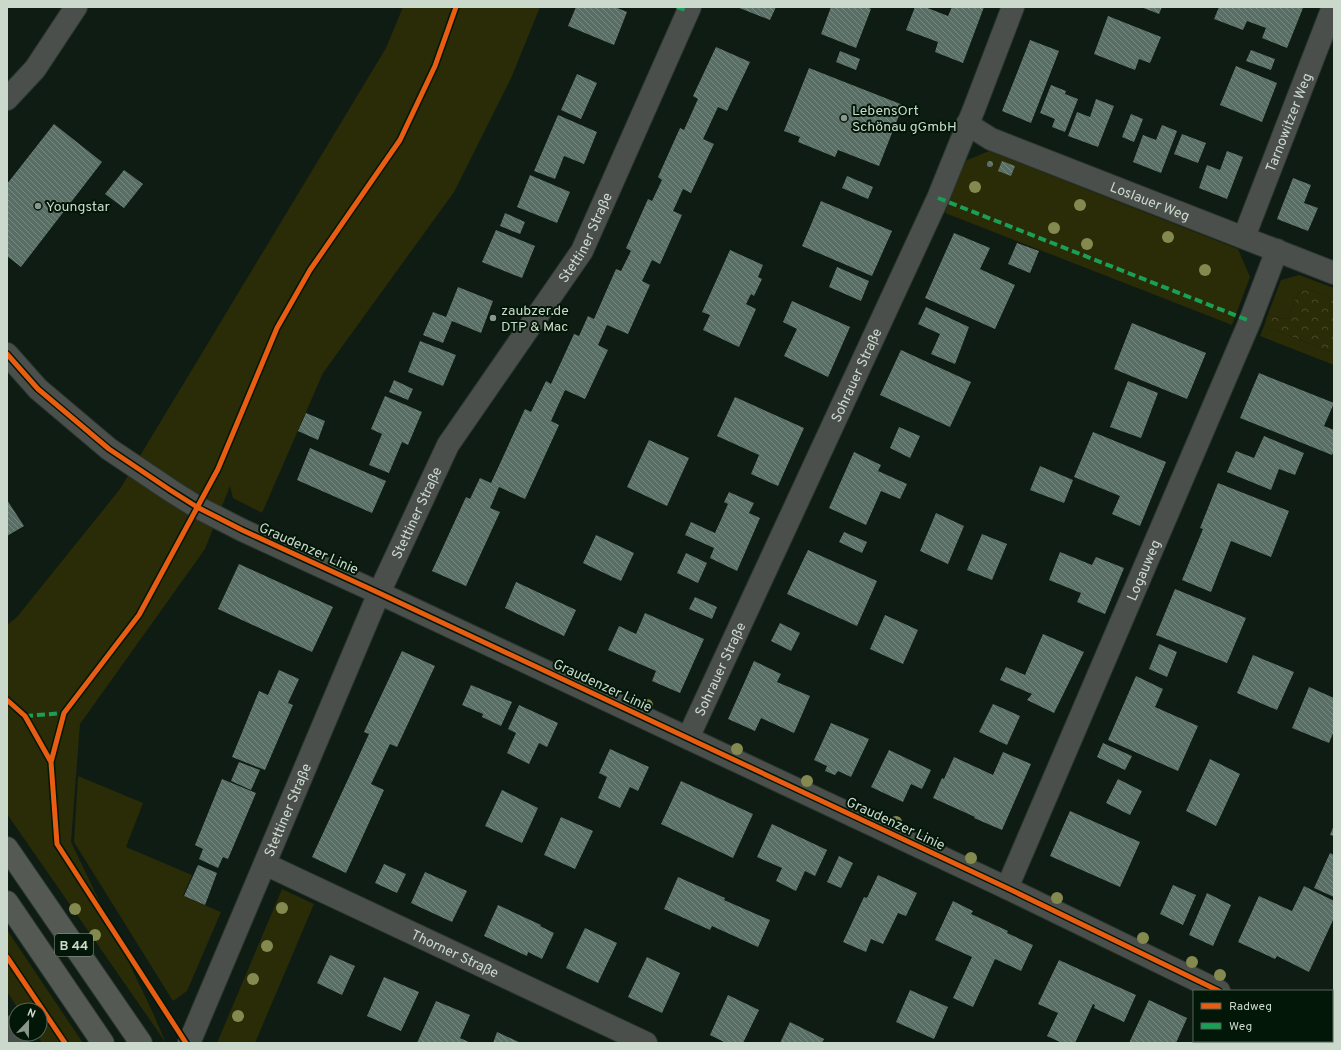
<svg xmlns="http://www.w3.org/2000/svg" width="1341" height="1050" viewBox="0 0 1341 1050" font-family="Overpass,sans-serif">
  <defs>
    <pattern id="park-crowns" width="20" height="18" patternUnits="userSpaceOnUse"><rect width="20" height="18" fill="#2a2b07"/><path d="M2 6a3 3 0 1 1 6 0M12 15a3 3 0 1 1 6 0" fill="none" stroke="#48492a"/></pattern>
    <pattern id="building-back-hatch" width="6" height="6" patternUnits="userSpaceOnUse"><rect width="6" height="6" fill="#596f66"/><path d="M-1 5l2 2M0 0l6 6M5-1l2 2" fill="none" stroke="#778a82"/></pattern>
  </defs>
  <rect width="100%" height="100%" fill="#0f1c13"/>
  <path fill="#2a2b07" d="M403,7H540L512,76L454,192L323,373L262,513L233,498L230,486L205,549L80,724L71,842L153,1013L166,1043L7,814V625L17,617L120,489L386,48Z
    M989,151L1238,249L1250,277L1232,325L945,213L965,161Z
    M1299,275L1334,288V299L1308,289L1298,293L1288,318L1282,319L1268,314L1281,280Z
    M1264,326L1334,353V365L1260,336Z
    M78,776L143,803L126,847L192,875L183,896L221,912L187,991L173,1001L74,842Z
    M282,889L314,904L255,1043H217Z
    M7,930L83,1043H42L36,1034H40V1010H19L7,992Z"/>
  <path fill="url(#park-crowns)" d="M1308,289L1334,299V353L1264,326L1268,314L1282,319L1288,318L1298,293Z"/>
  <path fill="url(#building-back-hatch)" d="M576,7H615L627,12L614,45L568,26Z
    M737,7H776L770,20Z
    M831,7H867L871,9L856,48L821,34Z
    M915,7H925L948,16L952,7H984L963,63L935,52L938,42L906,30Z
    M1141,7H1162L1159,14Z
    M1219,7H1301L1303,8L1287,48L1262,38L1266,28L1247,21L1243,30L1214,19Z
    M1108,16L1161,37L1150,63L1139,59L1135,70L1094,54Z
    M1030,40L1059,51L1031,123L1002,111Z
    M716,47L750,62L727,111L718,107L703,139L714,144L691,193L683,189L673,211L682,215L660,264L652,260L642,281L650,285L628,334L607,325L598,345L608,350L585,399L565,390L551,421L559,425L525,499L499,487L490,508L500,512L466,586L432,571L466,497L470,499L480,478L491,483L525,409L531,412L546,381L551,384L574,334L579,336L588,316L594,319L616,269L621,271L631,251L626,248L648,199L652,201L662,180L658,177L680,128L684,130L698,99L693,96Z
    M1251,50L1275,59L1271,70L1246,61Z
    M840,51L860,59L856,70L836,62Z
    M1236,66L1277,83L1262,122L1220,105Z
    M809,68L903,105L879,166L838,150L835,157L798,142L800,137L784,131Z
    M577,74L597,83L581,119L561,110Z
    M1051,85L1066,91L1065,94L1078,99L1065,132L1052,127L1055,119L1040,113Z
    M1096,99L1114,106L1098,147L1068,136L1077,112L1090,117Z
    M1131,114L1143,119L1134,142L1122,137Z
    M558,115L597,132L584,164L564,156L555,179L534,171Z
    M54,124L102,162L21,267L7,256V184Z
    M1162,125L1177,131L1161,173L1133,162L1143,135L1156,140Z
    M1182,134L1206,143L1198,163L1174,154Z
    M1227,151L1243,157L1227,199L1199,188L1207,165L1220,170Z
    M1002,161L1015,166L1011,176L998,171Z
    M987 164a3 3 0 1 1 6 0a3 3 0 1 1-6 0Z
    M124,170L143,184L124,208L105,194Z
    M530,175L570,192L557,223L517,207Z
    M847,176L873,187L868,199L842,188Z
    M1293,178L1311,185L1304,203L1318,208L1308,231L1277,219Z
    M821,201L892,231L872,276L802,246Z
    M505,213L525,222L520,234L500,226Z
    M496,230L535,246L522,278L482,262Z
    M954,233L990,248L980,269L1015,285L995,329L925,298Z
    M1017,243L1039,251L1030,273L1008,264Z
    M730,250L763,265L758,277L762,279L754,296L751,294L746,304L756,309L739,347L703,330L710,315L702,312Z
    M837,267L869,281L861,301L829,287Z
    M458,287L493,301L481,333L452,321L443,343L423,335L433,312L446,317Z
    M792,301L850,327L828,377L784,356L797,329L783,322Z
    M926,307L969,327L955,364L931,354L940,334L918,324Z
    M1132,323L1206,353L1187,399L1114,369Z
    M420,341L456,355L443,386L408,372Z
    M901,350L971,382L950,427L880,395Z
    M1259,373L1334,403L1324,426L1334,430V451L1332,455L1240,418Z
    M394,380L413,389L408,400L389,392Z
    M1128,381L1158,393L1141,438L1110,427Z
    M385,396L422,412L408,445L402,442L389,473L369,465L382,434L371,429Z
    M735,397L804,428L778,486L751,474L759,455L717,436Z
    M306,413L325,421L318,440L298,431Z
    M899,427L920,436L910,458L890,448Z
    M1093,432L1166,462L1140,526L1112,514L1120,496L1074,477Z
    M1264,436L1304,453L1295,475L1279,469L1271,490L1227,472L1236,451L1254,458Z
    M649,440L689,458L667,506L627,487Z
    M310,448L386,481L372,513L297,480Z
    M854,452L881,465L878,471L907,484L900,499L881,491L866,525L829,508Z
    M1040,466L1073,480L1064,503L1030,490Z
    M1218,483L1289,511L1271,557L1231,541L1211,592L1182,580L1203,529L1200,528Z
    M729,492L754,503L749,513L760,518L737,571L710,558L714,548L685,535L691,522L715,533L728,504L724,502Z
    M7,500L24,526L7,536Z
    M936,513L964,526L948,564L920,551Z
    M844,532L867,542L862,553L839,542Z
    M982,534L1007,544L992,580L967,570Z
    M596,535L634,553L621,581L583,563Z
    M808,550L877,581L857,626L787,594Z
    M1060,552L1092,565L1096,557L1124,568L1105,614L1077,602L1081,593L1049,580Z
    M686,553L707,563L698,583L677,573Z
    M239,564L333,607L312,652L218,609Z
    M516,582L576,610L564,636L505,608Z
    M1175,589L1246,618L1227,663L1156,635Z
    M695,597L717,607L712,619L689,609Z
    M645,613L704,639L680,693L652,681L656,671L608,650L619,626L636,634Z
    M885,615L918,630L903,664L870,649Z
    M780,623L800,633L791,651L771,641Z
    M1043,634L1084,652L1054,713L1027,700L1032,694L1000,680L1006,667L1025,675Z
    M1159,644L1177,652L1167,677L1149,669Z
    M402,651L435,666L397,747L390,744L371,784L384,790L346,873L312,857L369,734L364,732Z
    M1253,655L1294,672L1277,710L1237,693Z
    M754,661L781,674L777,682L810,696L794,733L761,718L755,731L728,719Z
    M279,670L299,679L288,703L293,705L265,770L232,757L259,691L268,695Z
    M1136,676L1163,689L1155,707L1198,726L1178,771L1108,740Z
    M471,685L512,702L501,726L482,717L483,714L462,705Z
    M1309,687L1334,698V731L1329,743L1292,728Z
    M993,704L1020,716L1007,745L979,732Z
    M519,705L558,723L547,747L539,743L529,764L507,753L516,733L508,729Z
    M831,723L869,739L851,777L838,771L835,775L825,771L827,766L814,760Z
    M1103,743L1132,756L1125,770L1097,757Z
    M610,749L649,767L638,791L630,787L620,808L598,798L607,777L599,773Z
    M889,750L931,770L922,789L911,784L903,802L871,787Z
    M1003,752L1031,764L1002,830L974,818L975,817L933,798L942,778L944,779L954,757L993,775Z
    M1210,759L1240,774L1216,826L1186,811Z
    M239,762L260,770L251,790L231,781Z
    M222,779L256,793L228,859L223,857L218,868L199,859L203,849L195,845Z
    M1118,779L1142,791L1130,815L1106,803Z
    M681,781L753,814L733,858L661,824Z
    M502,790L538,808L522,843L485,826Z
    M1070,811L1140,842L1120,887L1050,856Z
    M561,817L593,831L575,869L544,855Z
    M772,824L827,850L815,876L805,871L796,891L776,881L782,868L757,857Z
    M1334,825V836L1330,835Z
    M1330,853L1334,855V897L1314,888Z
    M839,856L853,863L841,888L827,882Z
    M384,864L406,874L397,893L375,883Z
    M198,865L217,873L205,905L184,896Z
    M425,872L467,891L452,922L411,903Z
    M878,875L917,893L906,916L898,913L883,944L871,939L866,952L843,942L864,897L867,898Z
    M678,877L725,898L724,900L770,920L758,947L712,926L710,930L664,909Z
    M1173,885L1196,895L1183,925L1160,914Z
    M1304,886L1334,901V918L1309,972L1277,956L1275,959L1238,942L1259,896L1292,911Z
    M1207,893L1231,905L1213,946L1189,935Z
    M953,901L973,911L971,914L1008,931L1007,933L1033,945L1021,971L995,959L973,1007L953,998L972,957L935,940Z
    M498,905L541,925L540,926L554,933L542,959L528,952L527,956L484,936Z
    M585,928L617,943L598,983L566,968Z
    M330,955L355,966L342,995L317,983Z
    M647,957L680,973L662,1013L628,997Z
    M1059,960L1136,995L1124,1022L1094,1008L1095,1005L1093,1004L1075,1043H1062L1047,1036L1058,1013L1038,1004Z
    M384,977L419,992L401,1031L367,1016Z
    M910,990L948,1007L934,1039L896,1022Z
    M728,995L759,1010L743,1043H726L710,1035Z
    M1149,1000L1187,1018L1176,1043H1129Z
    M436,1001L470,1015L460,1038L471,1043H417Z
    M790,1022L824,1039L822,1043H780Z
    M497,1032L521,1043H493Z
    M1227,1041H1240L1245,1043H1226Z"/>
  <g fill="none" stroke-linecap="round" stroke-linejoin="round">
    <defs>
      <g id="minor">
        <path d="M7,99L35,69L76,7"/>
        <path id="s1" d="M967,124L991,139L1334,273"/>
        <path id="s2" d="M1244,237L1333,7"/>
        <path d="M7,354L38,389L109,449L170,490L197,507L242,530L379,593L1007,888L1219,991"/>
        <path id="s3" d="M688,738L938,198L974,109L1013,7"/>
        <path id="s4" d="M265,864L646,1043"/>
        <path id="s5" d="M1007,888L1250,321L1277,250"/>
        <path d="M7,1027L18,1043"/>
        <path d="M1322,1041L1326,1043"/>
        <path id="s6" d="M189,1043L379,593L448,445L582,251L690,7"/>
      </g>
      <path id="major" d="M7,848L141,1043
        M7,902L103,1043"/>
    </defs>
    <use href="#minor" stroke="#2a362e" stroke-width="24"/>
    <use href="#major" stroke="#2a362e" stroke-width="24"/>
    <use href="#minor" stroke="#4b4f4b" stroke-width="22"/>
    <use href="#major" stroke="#545954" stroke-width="22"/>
    <path stroke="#505851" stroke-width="1" d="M1332,1031L1334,1028
      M1325,1043L1326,1041"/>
    <path stroke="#1a9f57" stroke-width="4" stroke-dasharray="8 4" stroke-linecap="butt" d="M677,7L688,11
      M938,198L1250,321
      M25,716L64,713"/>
    <defs>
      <path id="cycleway" d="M7,354L38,389L109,449L170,490L197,507L242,530L379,593L1007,888L1219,991
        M7,700L25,716L51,762
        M7,957L65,1043
        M186,1043L57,844L51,762L64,713L139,615L218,469L277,328L310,270L400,140L435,66L456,7"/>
    </defs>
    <use href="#cycleway" stroke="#021707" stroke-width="8"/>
    <use href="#cycleway" stroke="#e95d12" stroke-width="5"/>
  </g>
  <g fill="#848a4f">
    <circle cx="975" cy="187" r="6"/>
    <circle cx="1080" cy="205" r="6"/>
    <circle cx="1054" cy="228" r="6"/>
    <circle cx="1168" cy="237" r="6"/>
    <circle cx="1087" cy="244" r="6"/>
    <circle cx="1205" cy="270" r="6"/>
    <circle cx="647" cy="705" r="6"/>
    <circle cx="737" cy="749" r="6"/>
    <circle cx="807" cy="781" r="6"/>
    <circle cx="896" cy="822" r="6"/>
    <circle cx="971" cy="858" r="6"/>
    <circle cx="1057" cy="898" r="6"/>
    <circle cx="282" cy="908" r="6"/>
    <circle cx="75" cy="909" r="6"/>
    <circle cx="95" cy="935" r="6"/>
    <circle cx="1143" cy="938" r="6"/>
    <circle cx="267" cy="946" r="6"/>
    <circle cx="1192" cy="962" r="6"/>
    <circle cx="1220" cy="975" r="6"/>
    <circle cx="253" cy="979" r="6"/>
    <circle cx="238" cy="1016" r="6"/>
  </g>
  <g fill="#89978c" stroke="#021707" stroke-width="1.5">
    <circle cx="844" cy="118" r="4"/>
    <circle cx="38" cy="206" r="4"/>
    <circle cx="493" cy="318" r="4"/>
  </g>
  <g text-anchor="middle" stroke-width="4" stroke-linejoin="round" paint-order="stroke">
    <rect fill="#021707" stroke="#8f9f92" stroke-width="1" x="55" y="934" width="38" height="22" rx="3"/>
    <g font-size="13" font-weight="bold" fill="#cbd9cd">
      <text x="74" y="950">B 44</text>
    </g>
    <g font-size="14" fill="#cbd9cd" stroke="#021707" text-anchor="start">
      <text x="852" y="115">LebensOrt<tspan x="852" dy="16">Schönau gGmbH</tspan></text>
      <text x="46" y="211">Youngstar</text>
      <text x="501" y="315">zaubzer.de<tspan x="501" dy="16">DTP &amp; Mac</tspan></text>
    </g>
    <g font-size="14" fill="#cbd9cd" stroke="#021707">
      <text dy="5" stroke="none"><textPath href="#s2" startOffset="123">Tarnowitzer Weg</textPath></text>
      <text dy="5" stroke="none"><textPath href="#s1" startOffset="199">Loslauer Weg</textPath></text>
      <text dy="5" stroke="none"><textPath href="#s6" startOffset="901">Stettiner Straße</textPath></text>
      <text dy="5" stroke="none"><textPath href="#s3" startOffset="400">Sohrauer Straße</textPath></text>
      <text dy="5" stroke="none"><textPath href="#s6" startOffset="577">Stettiner Straße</textPath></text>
      <text transform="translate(309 548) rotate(24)" y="5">Graudenzer Linie</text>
      <text dy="5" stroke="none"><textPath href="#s5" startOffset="346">Logauweg</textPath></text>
      <text dy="5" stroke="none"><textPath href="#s3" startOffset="76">Sohrauer Straße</textPath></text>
      <text transform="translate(603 685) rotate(25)" y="5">Graudenzer Linie</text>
      <text dy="5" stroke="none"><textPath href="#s6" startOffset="253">Stettiner Straße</textPath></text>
      <text transform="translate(896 823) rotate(25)" y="5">Graudenzer Linie</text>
      <text dy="5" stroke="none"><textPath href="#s4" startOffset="210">Thorner Straße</textPath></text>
    </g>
  </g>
  <rect width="1341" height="1050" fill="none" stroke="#cbd9cd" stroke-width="16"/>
  <rect x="1193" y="990" width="140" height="52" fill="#021707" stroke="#526556"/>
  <rect x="1201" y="1003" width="20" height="6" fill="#e95d12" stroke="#526556"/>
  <text x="1229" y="1010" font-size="12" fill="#cbd9cd">Radweg</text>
  <rect x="1201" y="1023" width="20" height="6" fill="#1a9f57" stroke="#526556"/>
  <text x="1229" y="1030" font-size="12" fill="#cbd9cd">Weg</text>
  <g transform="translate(28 1022) rotate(22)"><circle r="19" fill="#021707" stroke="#526556"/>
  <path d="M0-3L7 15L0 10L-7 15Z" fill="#89978c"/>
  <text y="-6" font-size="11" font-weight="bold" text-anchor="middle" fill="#cbd9cd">N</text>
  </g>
</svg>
